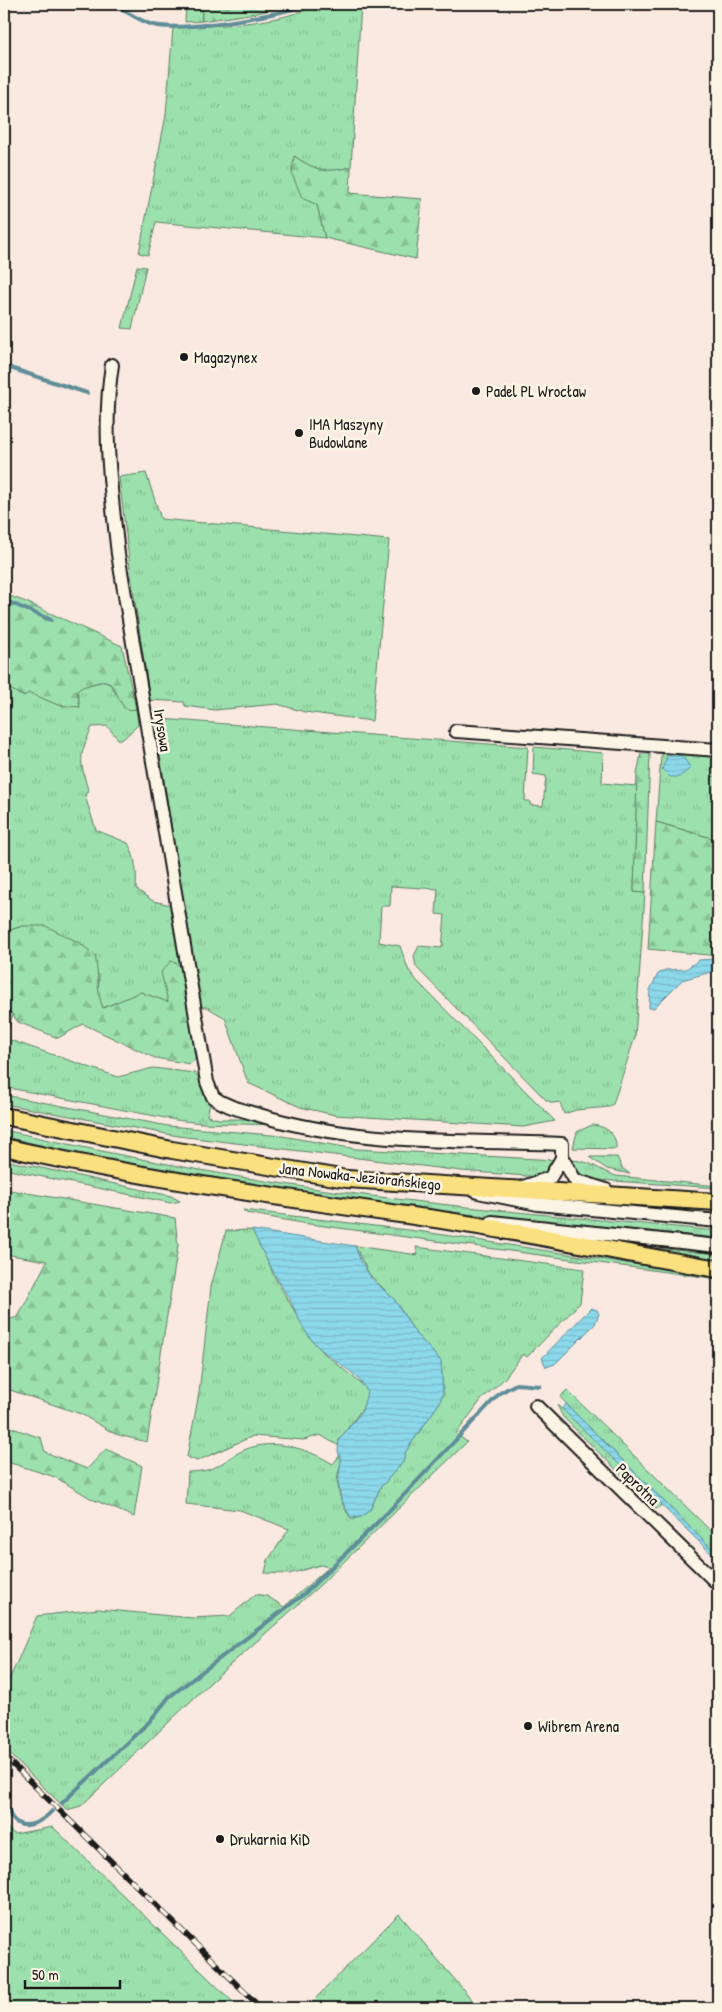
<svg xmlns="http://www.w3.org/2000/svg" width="722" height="2012" viewBox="0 0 722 2012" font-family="'Patrick Hand',sans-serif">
  <defs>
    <pattern id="grass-tufts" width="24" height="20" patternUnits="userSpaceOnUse" patternTransform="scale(1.25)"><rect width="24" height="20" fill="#9ce1ad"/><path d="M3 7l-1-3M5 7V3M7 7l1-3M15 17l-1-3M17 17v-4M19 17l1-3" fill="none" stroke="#86c094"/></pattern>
    <pattern id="forest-firs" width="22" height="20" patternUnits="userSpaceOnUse" patternTransform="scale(1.25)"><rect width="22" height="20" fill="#9ce1ad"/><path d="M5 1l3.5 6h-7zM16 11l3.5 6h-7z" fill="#86c094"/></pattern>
    <pattern id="water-rules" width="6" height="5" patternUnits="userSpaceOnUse" patternTransform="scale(1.25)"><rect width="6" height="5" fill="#8cd9ec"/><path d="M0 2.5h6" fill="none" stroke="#78baca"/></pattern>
  </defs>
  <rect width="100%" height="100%" fill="#fae9e0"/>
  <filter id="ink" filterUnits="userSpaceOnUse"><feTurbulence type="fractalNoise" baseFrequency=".02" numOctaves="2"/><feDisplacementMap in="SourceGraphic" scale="10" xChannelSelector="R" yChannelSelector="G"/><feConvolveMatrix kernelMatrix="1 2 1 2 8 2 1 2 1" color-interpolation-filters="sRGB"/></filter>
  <g filter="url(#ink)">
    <path fill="url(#grass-tufts)" stroke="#5c7e64" d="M186,4H202V21L185,22Z
      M320,4H361L351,167C324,173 318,172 294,156L317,205L325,238L156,222L148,255L139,253L166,115L173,28C221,25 276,25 320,4Z
      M137,266L146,267L132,329L122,328Z
      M146,473L161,519L389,540L372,721L305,712L277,704L215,710L185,706L184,702L150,700L131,576L119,477Z
      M102,681L110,684L127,710L136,709L138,725L123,739H118L107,726L92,727C79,757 79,758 88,790L85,796L96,830L128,843C136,858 137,873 136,889L153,901L171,905L181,966L171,961L168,1003C147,993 123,998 103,1008L98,996L99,975L23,926L4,932V711L8,709L10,702L4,697V686L23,696L30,692L58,705L79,700L76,691L81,687Z
      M161,719L528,747L525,801H530V805L543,806L546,776L533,774L534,747L603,753L602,783L637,786L634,892L645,893L635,1037L613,1104L609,1107L576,1110L564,1114L560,1102L553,1103L546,1100L416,967L414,956L419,946L442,948L445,915L436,914L438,889L391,886L390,906H381L379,942L400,946L408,969L417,981L555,1121L523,1127L335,1115L300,1107L248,1083L225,1018L207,1007H200L156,730Z
      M666,751L718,754V840L656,822L661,756Z
      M4,1003L13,1015L4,1038L118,1077L153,1068L195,1073L200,1079L210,1103L207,1116L219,1119H256L281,1125L202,1123L176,1120L4,1087Z
      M4,1095L168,1126L282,1136L356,1149L555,1160L552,1170L540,1177L461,1171L366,1159L178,1136L4,1104Z
      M592,1125C606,1126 617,1134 616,1149L573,1148L577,1132Z
      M4,1130C128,1158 253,1182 380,1197C492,1211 605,1220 718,1231V1238C603,1226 487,1218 372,1203C248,1186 126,1165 4,1137Z
      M589,1157H617L622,1168L630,1174L607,1169Z
      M4,1160L171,1196L180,1201L171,1203L4,1169Z
      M571,1160C593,1161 597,1170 616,1176L718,1186V1188L584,1179L572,1168Z
      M243,1210L424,1232L711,1276L718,1277V1279L302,1223L246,1213Z
      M252,1230L265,1252L273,1274L310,1338L326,1355L365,1387L368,1395L365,1405L339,1440V1446L320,1435L304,1440L253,1436L197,1461L187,1457L199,1393L211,1287L226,1231Z
      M355,1246L418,1255L416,1247L584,1269L580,1303L527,1357L523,1354L504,1379L481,1400L456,1434L467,1442L320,1585L213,1680L81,1806L67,1810L4,1749V1692L37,1616L98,1609L192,1618L230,1616L256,1594L267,1596L284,1607L329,1567L320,1565L289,1574L265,1573L268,1560L289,1529L240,1510L186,1504L188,1472C216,1471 216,1466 238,1453C268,1436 305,1447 333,1464L340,1455C342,1462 340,1467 338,1474C336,1489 342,1508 352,1519L361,1517L370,1510L380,1488L403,1462L406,1451L440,1402L443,1392L441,1361L416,1334L394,1299L369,1274Z
      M633,1246L718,1254V1260L632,1247Z
      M567,1390L718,1538V1555L576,1414L560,1397Z
      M557,1405L562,1409L662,1504L657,1509L649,1502L563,1417Z
      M4,1825L14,1834L53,1827L239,2008H4Z
      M399,1914L479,2008H306Z"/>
    <path fill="url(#forest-firs)" stroke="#5c7e64" d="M202,4H295L257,13L202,21Z
      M294,156C317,171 324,173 351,167L350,193L422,199L416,259L325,238L317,205L302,198L292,174Z
      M4,594L26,602L122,646L136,709L127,710C114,700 119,676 95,683C87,686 82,686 77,691L80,707L58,705L30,693L23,696L4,686Z
      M641,754H650L645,893L634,892L637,774Z
      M656,822L718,840V956L648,949Z
      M23,926H46L78,942L95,955C99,973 96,992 103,1008L140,992L168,1002L161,972L171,961L181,966L196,1059L190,1064L155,1058L83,1024L58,1038L18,1022L4,1003V932Z
      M4,1189L175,1218L178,1246L147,1442L115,1434L81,1414L4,1388V1321L18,1317L47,1261L4,1254Z
      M4,1425L41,1438L45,1452L87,1469L106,1449L142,1466L134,1517L92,1499L55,1477L4,1461Z"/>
    <path fill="url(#water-rules)" stroke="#5f8d99" d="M667,756H682L691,768L679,777H670L662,769Z
      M714,959L718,962V970L682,980L654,1008H649L650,990L658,974L665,970L686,969L699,960Z
      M252,1230L355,1246L361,1262L372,1279L394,1299L416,1334L441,1361L443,1392L440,1402L406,1451L403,1462L380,1488L370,1510L361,1517L351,1518L341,1499L338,1482L341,1461L338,1451L339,1440L362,1411L367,1392C359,1371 325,1358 311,1339C301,1327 296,1311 289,1298C275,1276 263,1254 252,1230Z
      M591,1308L597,1310L599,1314L595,1324L555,1364L546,1367L542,1358Z
      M566,1404L718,1555V1560L562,1409Z"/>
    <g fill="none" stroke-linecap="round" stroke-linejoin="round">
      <path stroke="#5f8d99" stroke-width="4" d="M112,4C124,10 137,19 150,24C180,34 279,14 311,4
        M4,366L87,393
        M4,600L51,620
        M4,1795C6,1802 8,1812 12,1818C23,1833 43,1821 52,1811
        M62,1803L149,1722L169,1697L303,1595L386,1514L500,1393L516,1384L540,1386"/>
      <defs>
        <path id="minor" d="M112,365C102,428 111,491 118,554L207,1082L213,1097C226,1107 243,1110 259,1115C356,1145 462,1140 562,1144V1158L575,1180L606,1190
          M456,731L718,750
          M520,1188L550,1178L562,1158
          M478,1192L538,1204L718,1221
          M492,1222L718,1246
          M536,1406L718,1584"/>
        <path id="major" d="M4,1116L172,1150L347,1179L718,1202
          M4,1147C144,1179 286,1198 428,1218C525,1232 621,1253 718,1269"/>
      </defs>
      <use href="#minor" stroke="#1c1c1c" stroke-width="16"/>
      <use href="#major" stroke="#1c1c1c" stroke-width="20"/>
      <use href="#minor" stroke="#fcf5e5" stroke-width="12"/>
      <use href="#major" stroke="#fbe080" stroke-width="16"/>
      <defs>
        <path id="rail" d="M4,1756L261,2008"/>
      </defs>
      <use href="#rail" stroke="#1c1c1c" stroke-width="5.5"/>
      <use href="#rail" stroke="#fcf5e5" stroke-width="4" stroke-dasharray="11" stroke-linecap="butt"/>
    </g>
  </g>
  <g fill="#1c1c1c" stroke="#fcf5e5" stroke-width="2">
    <circle cx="184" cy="357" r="5"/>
    <circle cx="476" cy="391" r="5"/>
    <circle cx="299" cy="433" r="5"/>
    <circle cx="528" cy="1726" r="5"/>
    <circle cx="220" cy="1839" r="5"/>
  </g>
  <g text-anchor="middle" stroke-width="5" stroke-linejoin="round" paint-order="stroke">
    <g font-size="16" fill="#1c1c1c" stroke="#fcf5e5" text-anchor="start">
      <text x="194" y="363">Magazynex</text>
      <text x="486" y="397">Padel PL Wrocław</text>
      <text x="309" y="430">IMA Maszyny<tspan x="309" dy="18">Budowlane</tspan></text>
      <text x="538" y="1732">Wibrem Arena</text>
      <text x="230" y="1845">Drukarnia KiD</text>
    </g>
    <g font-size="16" fill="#1c1c1c" stroke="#fcf5e5">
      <text transform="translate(163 730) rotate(81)" y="6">Irysowa</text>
      <text transform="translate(360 1176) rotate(6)" y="6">Jana Nowaka-Jeziorańskiego</text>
      <text transform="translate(638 1484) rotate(44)" y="6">Paprotna</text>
    </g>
  </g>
  <rect width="722" height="2012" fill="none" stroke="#fcf5e5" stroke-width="20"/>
  <rect x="10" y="10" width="702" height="1992" fill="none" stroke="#1c1c1c" stroke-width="2" filter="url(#ink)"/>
  <path d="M25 1980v8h95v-8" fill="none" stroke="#1c1c1c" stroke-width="2.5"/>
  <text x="32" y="1980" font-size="15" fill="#1c1c1c" stroke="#fcf5e5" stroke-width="4" paint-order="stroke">50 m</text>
</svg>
